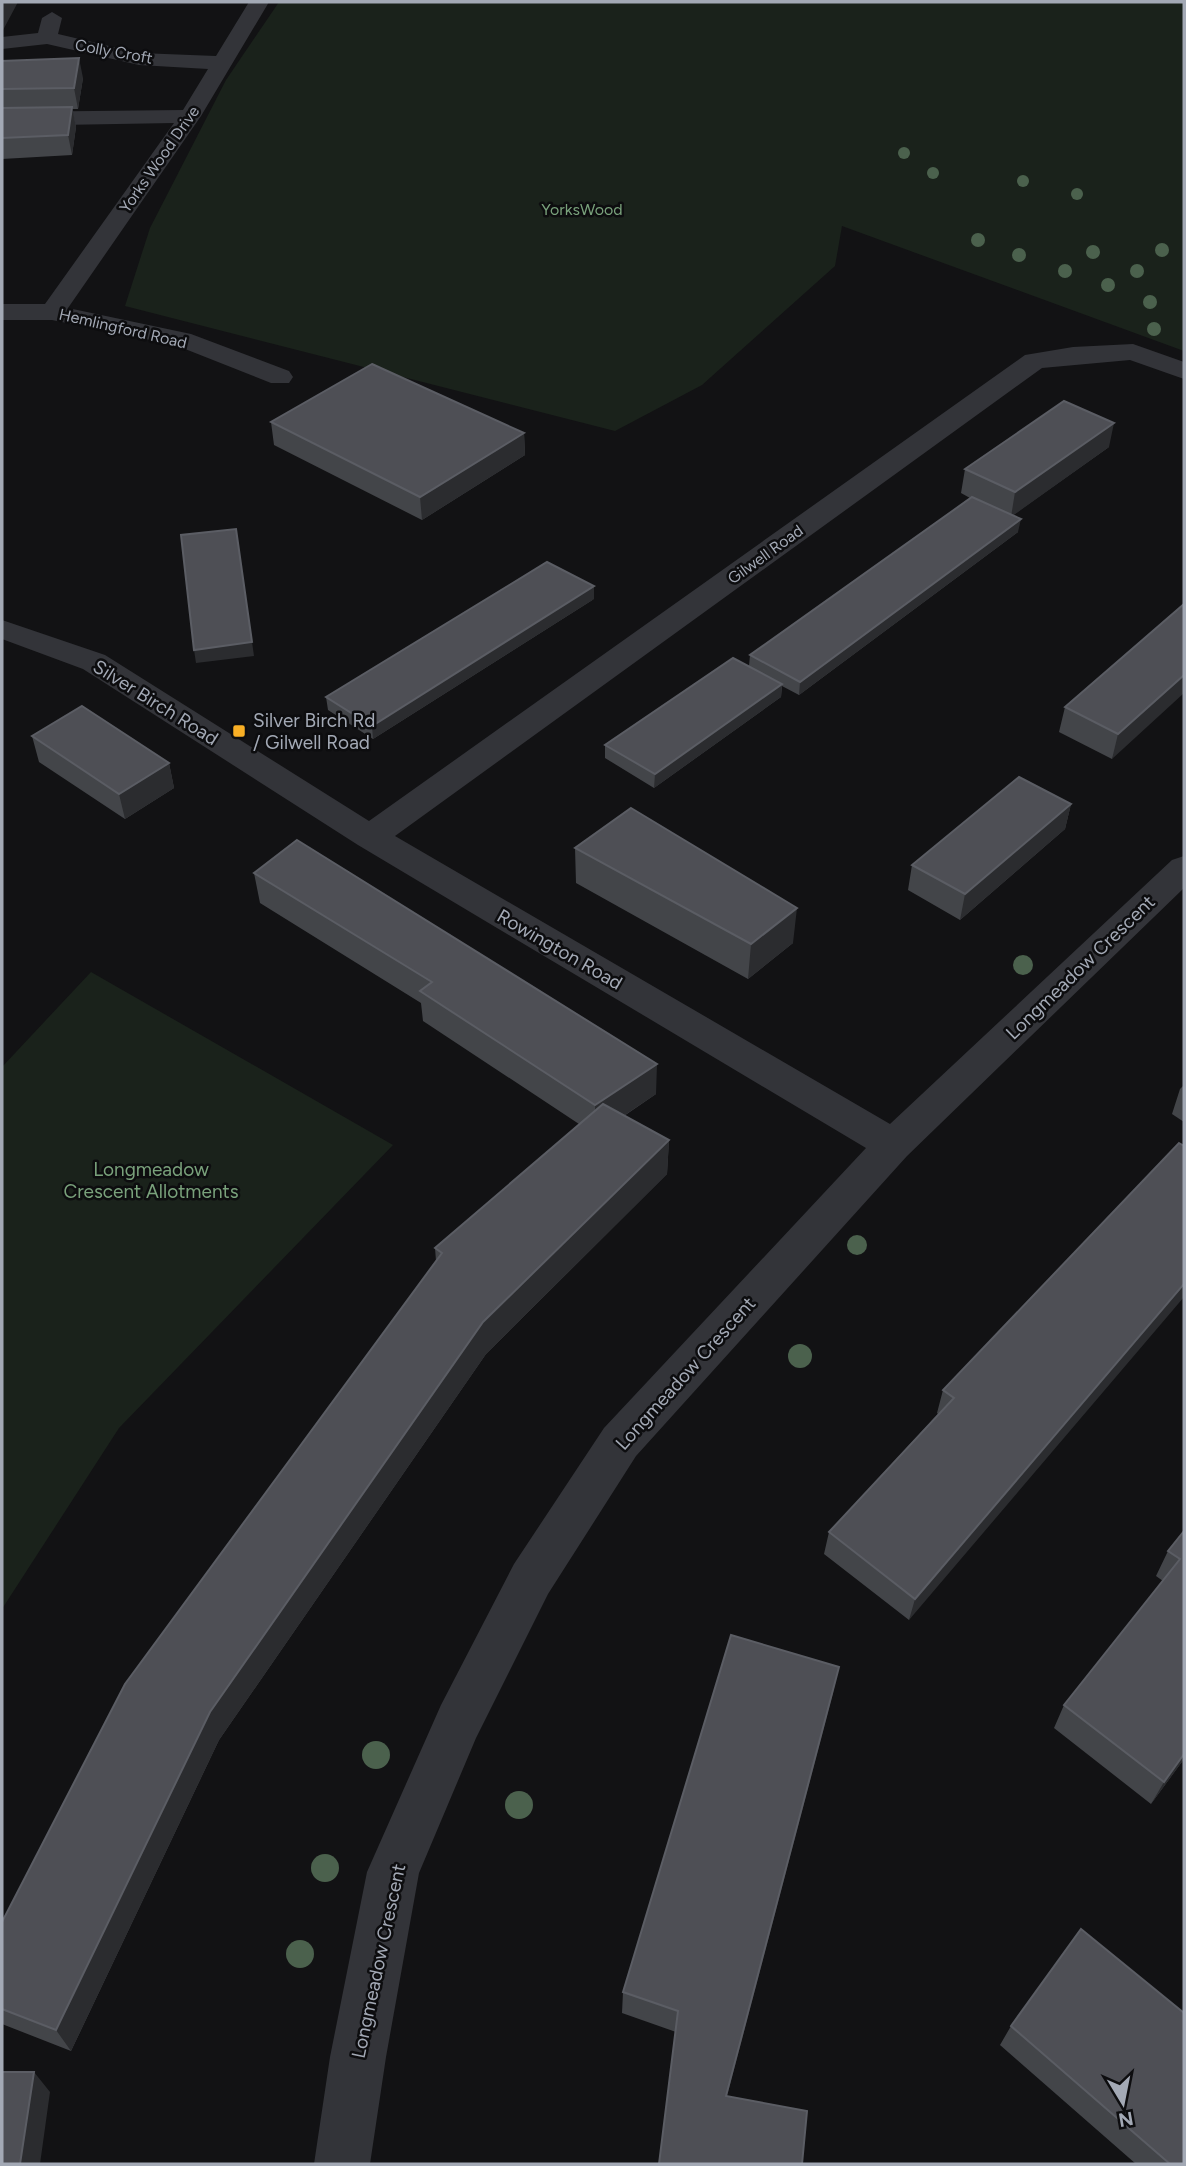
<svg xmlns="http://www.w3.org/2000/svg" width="1186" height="2166" viewBox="0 0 1186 2166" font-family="Figtree,sans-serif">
  <rect width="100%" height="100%" fill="#121214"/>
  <path fill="#1a221b" d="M279,2H1184V351L842,226L835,266L702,385L615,431L125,306L150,228L226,80Z
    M91,972L393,1145L119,1428L2,1609V1067Z"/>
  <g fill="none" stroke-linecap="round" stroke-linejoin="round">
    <path fill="#333439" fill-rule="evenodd" d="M249,2H269L201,116L68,308L191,334L289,371L293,377L289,383H271L175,345L52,320H2V304H45L174,123L2,126V112L183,110L208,69L139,65L47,44L2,49V37L38,33L42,18L52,12L62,18L58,34L139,53L216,56Z
      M1133,344L1184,362V379L1130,360L1042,368L395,836L890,1124L1172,860L1184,856V888L907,1156L636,1456L548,1594L476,1738L419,1873L386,2057L370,2164H314L330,2057L367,1872L441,1705L514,1564L604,1428L866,1148L358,845L83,669L2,639V620L105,655L369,821L1025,355L1073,347Z"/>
  </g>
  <g fill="#4b614d">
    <circle cx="904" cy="153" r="6"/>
    <circle cx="933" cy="173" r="6"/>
    <circle cx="1023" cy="181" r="6"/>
    <circle cx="1077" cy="194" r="6"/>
    <circle cx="978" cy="240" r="7"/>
    <circle cx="1162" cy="250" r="7"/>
    <circle cx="1093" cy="252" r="7"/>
    <circle cx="1019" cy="255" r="7"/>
    <circle cx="1065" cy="271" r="7"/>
    <circle cx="1137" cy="271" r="7"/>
    <circle cx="1108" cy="285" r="7"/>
    <circle cx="1150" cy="302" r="7"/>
    <circle cx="1154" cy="329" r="7"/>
    <circle cx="1023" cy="965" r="10"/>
    <circle cx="857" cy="1245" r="10"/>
    <circle cx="800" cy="1356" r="12"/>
    <circle cx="376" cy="1755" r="14"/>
    <circle cx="519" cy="1805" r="14"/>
    <circle cx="325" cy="1868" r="14"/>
    <circle cx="300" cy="1954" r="14"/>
  </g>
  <path fill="#434549" d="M2,61L83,78L78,109H72L76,127L72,155L2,159Z
    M271,422L524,433L525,455L422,520L274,445Z
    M1109,447L1013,515L1018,532L799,695L782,686L781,697L654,788L605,758V745L749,666L750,655L970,498L961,493L965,469Z
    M594,599L373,739L328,710L326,697Z
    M1184,604L1112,759L1059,732L1065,707Z
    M32,736L169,763L174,788L125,819L39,762Z
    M1071,804L1065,829L960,920L908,890L912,865Z
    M575,848L793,943L748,979L576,883Z
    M254,873L656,1094L624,1116L669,1140L667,1174L486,1354L219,1740L71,2051L2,2024V1922L436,1261L435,1248L579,1124L423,1021L421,1003L260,903Z
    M1184,1085V1122L1172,1114L1180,1089Z
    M1184,1146L909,1620L824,1554L829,1532L938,1414L937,1413L943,1390Z
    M1184,1531V1759L1151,1804L1054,1728L1064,1705L1163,1581L1156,1576L1168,1551Z
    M833,1693L659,2164L676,2032L622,2013L623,1992Z
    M1011,2026L1184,2164H1136L1000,2045Z"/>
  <path fill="#2b2c2f" d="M4,2H18L2,32V5Z
    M79,58L83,78L78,109L74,88Z
    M72,107L76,127L72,155L68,135Z
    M1114,423L1109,447L1011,517L1015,492Z
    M524,433L525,455L422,520L420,497Z
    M1021,519L1018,532L799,695L800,682Z
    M236,529L254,656L196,663L194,650Z
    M594,586V599L373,739L372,726Z
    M1184,675V693L1112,759L1118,734Z
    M782,684L781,697L654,788L655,774Z
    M169,763L174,788L125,819L119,794Z
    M1071,804L1065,829L960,920L965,894Z
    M797,908L793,943L748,979L751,944Z
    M657,1064L656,1094L595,1135V1105Z
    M669,1140L667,1174L486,1354L219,1740L71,2051L56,2030L210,1712L483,1322Z
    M1184,1284V1297L909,1620L915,1599Z
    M839,1667L833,1693L722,2115L726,2096Z
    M1184,1754V1759L1151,1804L1164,1782Z
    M34,2072L50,2092L40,2164H20Z"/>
  <path fill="#4e4f55" stroke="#5b5d64" stroke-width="2" d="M79,58L74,88L2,89V61Z
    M72,107L68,135L2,138V108Z
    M372,364L524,433L420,497L271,422Z
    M1064,401L1114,423L1015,492L965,469Z
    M972,497L1021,519L800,682L750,655Z
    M236,529L252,642L194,650L181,535Z
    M547,562L594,586L372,726L326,697Z
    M1184,604V675L1118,734L1065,707Z
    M733,658L782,684L655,774L605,745Z
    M82,706L169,763L119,794L32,736Z
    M1019,777L1071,804L965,894L912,865Z
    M631,808L797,908L751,944L575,848Z
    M297,840L657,1064L595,1105L420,991L432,982L254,873Z
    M603,1104L669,1140L483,1322L210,1712L56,2030L2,2009V1922L125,1684L442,1253L435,1248Z
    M1179,1143L1184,1146V1284L915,1599L829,1532L954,1398L943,1390Z
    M1184,1531V1754L1164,1782L1064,1705L1180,1559L1168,1551Z
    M731,1635L839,1667L726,2096L807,2111L802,2164H659L678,2011L623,1992Z
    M1081,1929L1184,2013V2164H1170L1011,2026Z
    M2,2072H34L20,2164H2Z"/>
  <rect fill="#f9af25" stroke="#0d0d0f" stroke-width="2.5" x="232" y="724" width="14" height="14" rx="3.5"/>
  <g text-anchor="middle" stroke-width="5" stroke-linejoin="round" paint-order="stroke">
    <g font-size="16" fill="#a3a9b5" stroke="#0d0d0f">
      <text transform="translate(114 51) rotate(10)" y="6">Colly Croft</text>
      <text transform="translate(159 159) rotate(-55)" y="6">Yorks Wood Drive</text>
      <text transform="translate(123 328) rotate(13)" y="6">Hemlingford Road</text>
      <text transform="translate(765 554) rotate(-36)" y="6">Gilwell Road</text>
    </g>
    <g font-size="16" fill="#79a17b" stroke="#0d0d0f">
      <text x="582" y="215">YorksWood</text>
    </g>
    <g font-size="19" fill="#a3a9b5" stroke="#0d0d0f">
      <text transform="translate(156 702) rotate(32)" y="7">Silver Birch Road</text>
      <text transform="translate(560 949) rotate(30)" y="7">Rowington Road</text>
      <text transform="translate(1080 967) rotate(-44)" y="7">Longmeadow Crescent</text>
      <text transform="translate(685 1373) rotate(-48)" y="7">Longmeadow Crescent</text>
      <text transform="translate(378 1961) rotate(-78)" y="7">Longmeadow Crescent</text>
    </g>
    <g font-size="19" fill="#a3a9b5" stroke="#0d0d0f" text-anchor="start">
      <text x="253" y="727">Silver Birch Rd<tspan x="253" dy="22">/ Gilwell Road</tspan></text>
    </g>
    <g font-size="19" fill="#79a17b" stroke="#0d0d0f">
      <text x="151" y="1176">Longmeadow<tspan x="151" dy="22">Crescent Allotments</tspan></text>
    </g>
  </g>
  <rect width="1186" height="2166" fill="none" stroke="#a3a9b5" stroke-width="7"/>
  <g transform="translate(1123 2103) rotate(170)" stroke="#0d0d0f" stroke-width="5" paint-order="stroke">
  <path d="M0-5L12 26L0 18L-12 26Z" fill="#a3a9b5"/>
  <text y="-10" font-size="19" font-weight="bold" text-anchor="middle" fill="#a3a9b5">N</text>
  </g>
</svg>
